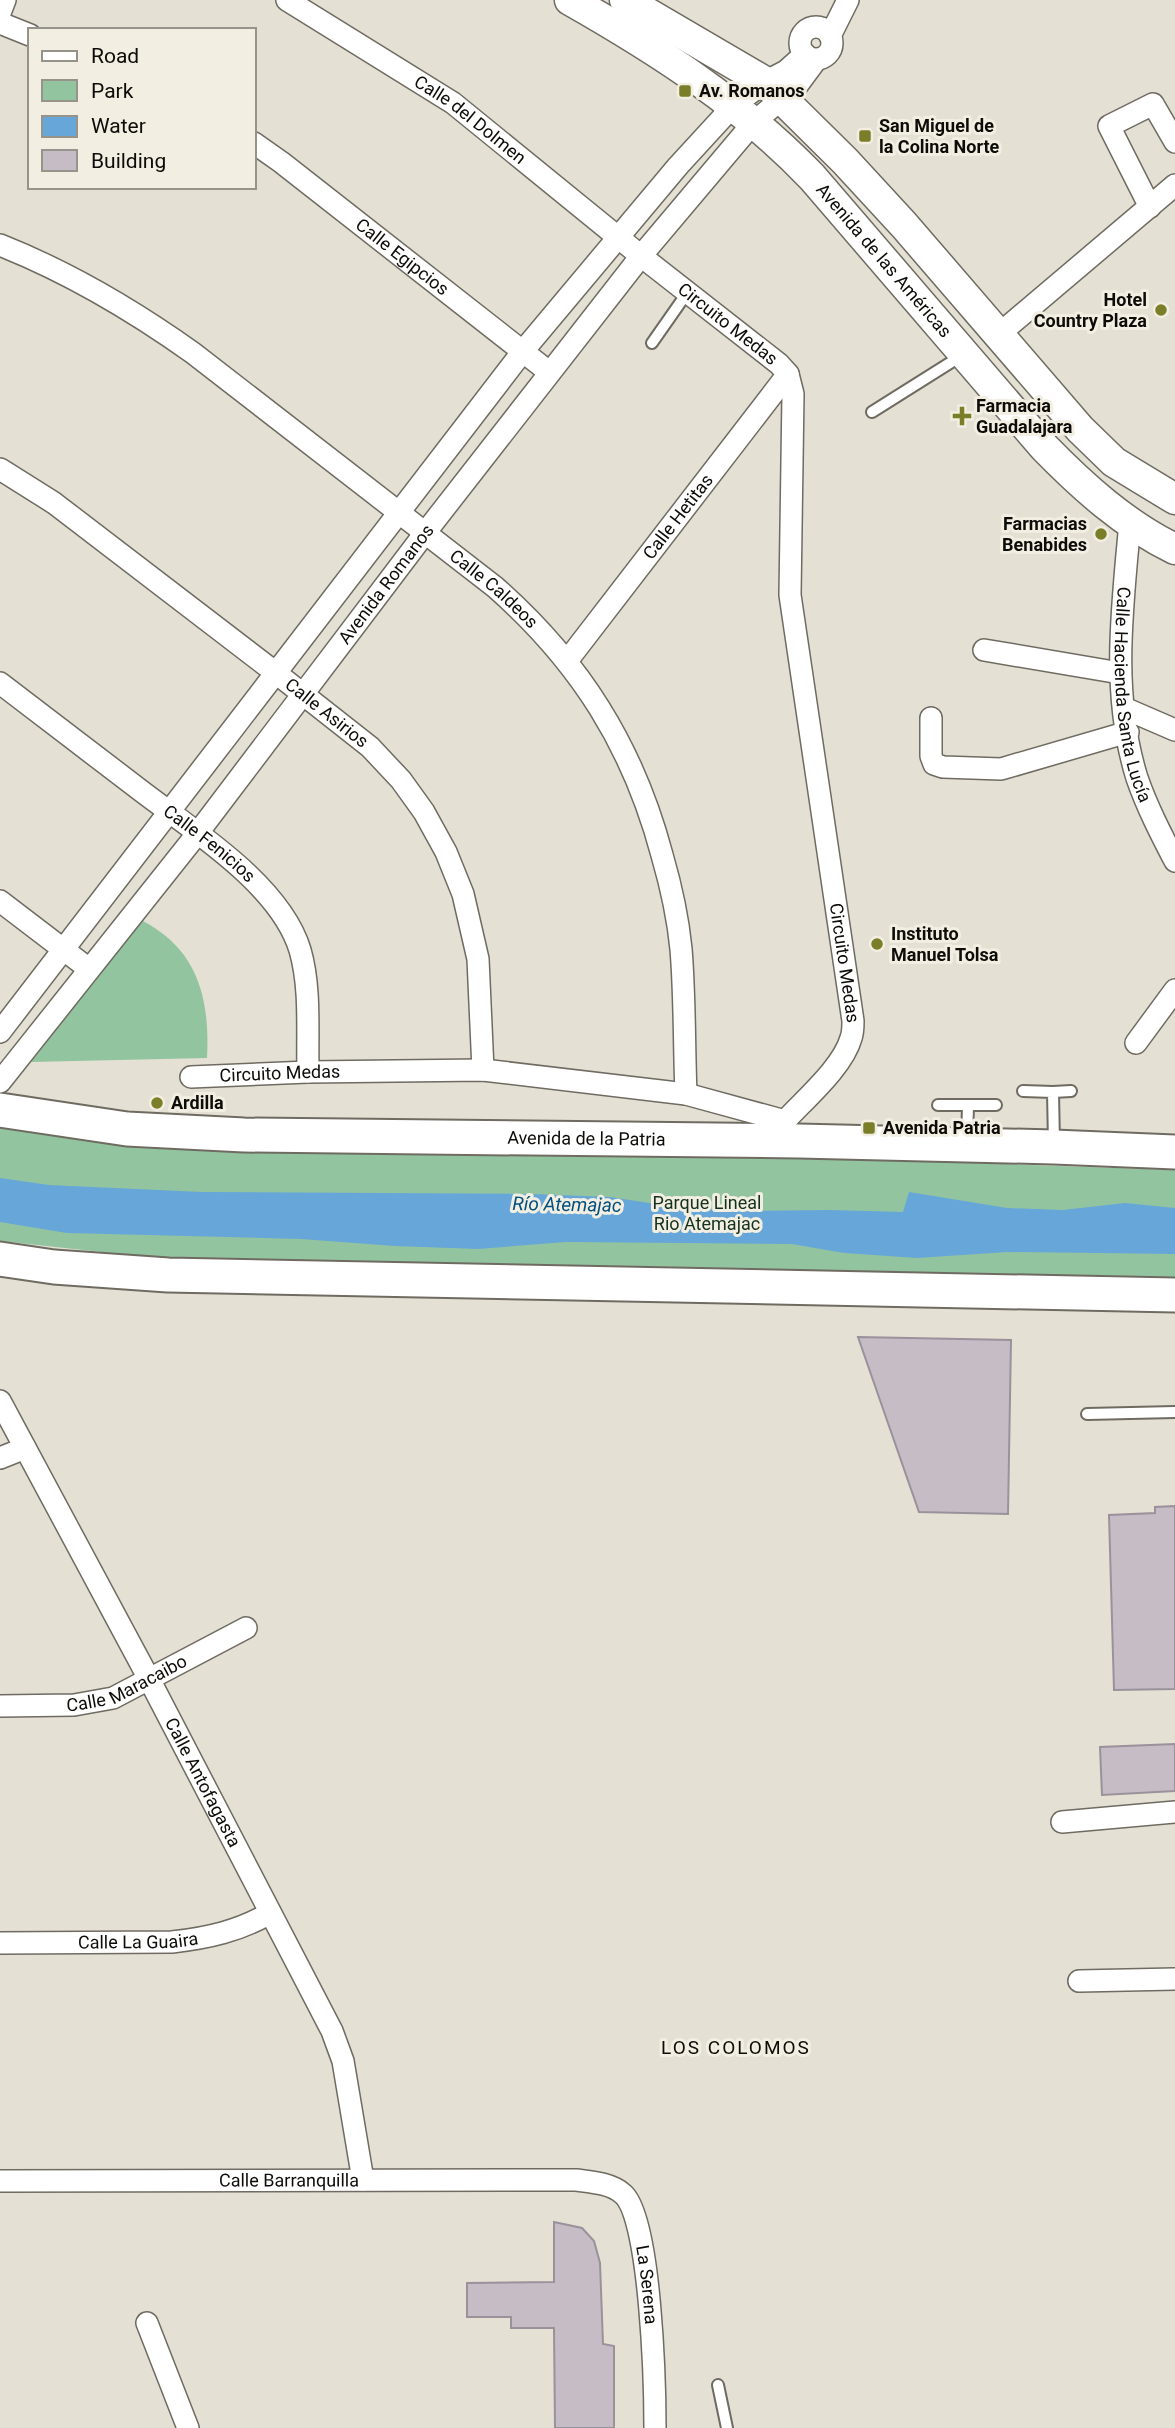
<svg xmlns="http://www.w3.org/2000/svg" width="1175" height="2428" viewBox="0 0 1175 2428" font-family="Roboto,sans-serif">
  <rect width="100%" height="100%" fill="#e4e0d4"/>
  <path fill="#93c4a0" d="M141,920C198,949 210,998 207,1058L31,1062Z
    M0,1128L145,1148L388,1153H693L1175,1170V1281L185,1261L0,1241Z"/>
  <path fill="#67a6d8" d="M0,1178L49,1185L202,1192L531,1194L610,1197L682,1208L750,1211L830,1210L903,1212L909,1192L1007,1208L1063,1210L1125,1203L1175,1208V1254L1007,1252L917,1258L844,1253L792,1244L566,1242L478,1249L395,1246L301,1239L67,1233L0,1222Z"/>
  <path fill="#c5bcc6" stroke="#9a919b" stroke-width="2" d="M858,1337L1011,1340L1008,1514L919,1512Z
    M1175,1506V1689L1114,1690L1109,1515L1155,1513V1507Z
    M1175,1744V1791L1102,1795L1100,1747Z
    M554,2222L582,2228L594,2241L600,2263L603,2344L614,2346V2428H555L554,2328H511V2317H467V2283L554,2282Z"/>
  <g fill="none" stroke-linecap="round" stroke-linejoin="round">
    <defs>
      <path id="lane" d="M652,343L687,293
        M872,412L961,356
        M1023,1091L1053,1092L1054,1144
        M1053,1092L1071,1091
        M938,1105H996
        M967,1142L968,1105
        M1087,1414L1175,1412
        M718,2385L727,2428"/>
      <g id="street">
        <path id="s1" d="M287,0L453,103L641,256L779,364L788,374L793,394L790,595L853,1021C853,1027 853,1033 851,1038C843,1067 805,1099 785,1121"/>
        <path d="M0,13L5,0"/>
        <path d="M0,23L30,35"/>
        <circle cx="816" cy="43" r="16"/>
        <path d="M830,36L848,0"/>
        <path id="s2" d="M254,143L281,162L549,372"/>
        <path d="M1150,207L1109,126L1153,104L1175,142"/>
        <path id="s3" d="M0,245C68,272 134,311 193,353L495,587C580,662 633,746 662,855C671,886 678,918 681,949C685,997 684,1046 686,1094"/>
        <path d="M998,335L1175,185"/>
        <path id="s4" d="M0,469L54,503L276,673L370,747L401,780L424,812L446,852L463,894L478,959L483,1070"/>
        <path id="s5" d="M1130,523C1122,608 1111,695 1137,778C1147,807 1161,834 1175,861"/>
        <path d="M984,650L1120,673"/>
        <path id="s6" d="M567,661L788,374"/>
        <path id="s7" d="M0,683C47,719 93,754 140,790C192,830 280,884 300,950C311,988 307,1032 308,1072"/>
        <path d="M1124,708L1175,730"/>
        <path d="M931,718V756L934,764L943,767L1001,769L1128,732"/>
        <path d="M0,901L89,969"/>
        <path d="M0,1032L523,351L678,166L734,105L765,82L786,71L805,54"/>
        <path d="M1136,1043L1175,990"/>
        <path id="s8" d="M191,1077L308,1072L483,1070L686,1094L785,1121"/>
        <path id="s9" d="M0,1082L197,834L425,533L641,256L754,122L796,87L816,60"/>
        <path id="s10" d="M0,1401L148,1677L332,2031L343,2061L363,2180"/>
        <path d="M0,1458L25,1448"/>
        <path id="s11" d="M0,1706L74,1705L113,1698L246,1628"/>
        <path d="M1062,1822L1175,1812"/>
        <path id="s12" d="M0,1943L172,1942C208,1938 239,1931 270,1913"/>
        <path d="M1079,1981L1175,1979"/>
        <path id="s13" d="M0,2181L576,2180C591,2182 611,2183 623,2194C651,2218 655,2387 655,2428"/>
        <path d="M147,2323L188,2428"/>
      </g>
      <g id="secondary">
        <path id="s14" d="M570,0C658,50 742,104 812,177L1044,447C1082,486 1125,525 1175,549"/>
        <path d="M625,0L765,82L845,161L904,225L1080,429L1114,462L1175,499"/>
      </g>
      <g id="primary">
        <path id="s15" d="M0,1110L127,1129L244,1135L799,1141L1054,1147L1175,1152"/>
        <path d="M0,1259L54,1267L168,1275L1175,1295"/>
      </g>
    </defs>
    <use href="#lane" stroke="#6f6b61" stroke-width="14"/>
    <use href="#street" stroke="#6f6b61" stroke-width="24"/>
    <use href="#secondary" stroke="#6f6b61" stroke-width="33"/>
    <use href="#primary" stroke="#6f6b61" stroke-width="37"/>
    <use href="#lane" stroke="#fff" stroke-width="10"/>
    <use href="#street" stroke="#fff" stroke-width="21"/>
    <use href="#secondary" stroke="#fff" stroke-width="30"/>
    <use href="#primary" stroke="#fff" stroke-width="33"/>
  </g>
  <g fill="#7a7e28" stroke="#f2eee1" stroke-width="2.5">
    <rect x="678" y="84" width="14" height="14" rx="3.5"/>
    <rect x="858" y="129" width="14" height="14" rx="3.5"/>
    <circle cx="1161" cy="310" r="7"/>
    <path d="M958.5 405.5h7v7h7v7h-7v7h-7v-7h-7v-7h7z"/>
    <circle cx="1101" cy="534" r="7"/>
    <circle cx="877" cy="944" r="7"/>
    <circle cx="157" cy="1103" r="7"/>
    <rect x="862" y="1121" width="14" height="14" rx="3.5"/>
  </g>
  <g text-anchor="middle" stroke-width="6" stroke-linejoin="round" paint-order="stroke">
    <g font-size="18" font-weight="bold" fill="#0d0c08" stroke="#f2eee1" text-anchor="start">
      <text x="699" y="97">Av. Romanos</text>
      <text x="879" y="132">San Miguel de<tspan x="879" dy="21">la Colina Norte</tspan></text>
      <text x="1147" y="306" text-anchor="end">Hotel<tspan x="1147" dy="21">Country Plaza</tspan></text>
      <text x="976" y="412">Farmacia<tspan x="976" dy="21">Guadalajara</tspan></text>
      <text x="1087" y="530" text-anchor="end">Farmacias<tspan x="1087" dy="21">Benabides</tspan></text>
      <text x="891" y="940">Instituto<tspan x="891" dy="21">Manuel Tolsa</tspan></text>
      <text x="171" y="1109">Ardilla</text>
      <text x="883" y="1134">Avenida Patria</text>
    </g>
    <g font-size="18" fill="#0d0c08" stroke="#f2eee1">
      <text dy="6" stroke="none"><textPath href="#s1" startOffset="219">Calle del Dolmen</textPath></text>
      <text dy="6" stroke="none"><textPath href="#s2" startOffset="187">Calle Egipcios</textPath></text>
      <text dy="6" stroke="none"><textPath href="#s14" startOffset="411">Avenida de las Américas</textPath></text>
      <text dy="6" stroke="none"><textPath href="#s1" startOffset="548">Circuito Medas</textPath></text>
      <text dy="6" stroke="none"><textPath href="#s6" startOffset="182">Calle Hetitas</textPath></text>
      <text dy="6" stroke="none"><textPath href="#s9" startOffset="630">Avenida Romanos</textPath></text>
      <text dy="6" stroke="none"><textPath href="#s3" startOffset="604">Calle Caldeos</textPath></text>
      <text dy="6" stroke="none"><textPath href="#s5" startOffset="173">Calle Hacienda Santa Lucía</textPath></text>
      <text dy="6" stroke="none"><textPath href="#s4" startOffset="408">Calle Asirios</textPath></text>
      <text dy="6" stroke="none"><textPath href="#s7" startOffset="264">Calle Fenicios</textPath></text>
      <text dy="6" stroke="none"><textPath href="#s1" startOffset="1220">Circuito Medas</textPath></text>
      <text dy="6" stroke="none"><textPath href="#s8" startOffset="89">Circuito Medas</textPath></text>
      <text dy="6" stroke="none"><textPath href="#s15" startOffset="588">Avenida de la Patria</textPath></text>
      <text dy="6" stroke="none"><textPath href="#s11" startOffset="131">Calle Maracaibo</textPath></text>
      <text dy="6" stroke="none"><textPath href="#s10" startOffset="432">Calle Antofagasta</textPath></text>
      <text dy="6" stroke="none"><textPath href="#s12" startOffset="138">Calle La Guaira</textPath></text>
      <text dy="6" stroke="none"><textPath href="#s13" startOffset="289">Calle Barranquilla</textPath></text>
      <text dy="6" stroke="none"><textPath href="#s13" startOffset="721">La Serena</textPath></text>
    </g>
    <g font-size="18" fill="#13311e" stroke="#f2eee1">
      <text x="707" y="1209">Parque Lineal<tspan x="707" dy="21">Rio Atemajac</tspan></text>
    </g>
    <g font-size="19" font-style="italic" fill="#015080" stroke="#f2eee1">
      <text transform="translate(567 1204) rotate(1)" y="7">Río Atemajac</text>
    </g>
    <g font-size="19" letter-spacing="2" fill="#0d0c08" stroke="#f2eee1">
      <text x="736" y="2054">LOS COLOMOS</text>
    </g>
  </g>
  <rect x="28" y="28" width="228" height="161" fill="#f2eee1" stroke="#96948a" stroke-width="2"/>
  <rect x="42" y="51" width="35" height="10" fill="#ffffff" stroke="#96948a" stroke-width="2"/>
  <text x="91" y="63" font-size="21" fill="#0d0c08">Road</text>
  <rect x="42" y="80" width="35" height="21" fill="#93c4a0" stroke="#96948a" stroke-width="2"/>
  <text x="91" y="98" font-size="21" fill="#0d0c08">Park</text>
  <rect x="42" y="116" width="35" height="21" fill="#67a6d8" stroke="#96948a" stroke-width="2"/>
  <text x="91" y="133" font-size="21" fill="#0d0c08">Water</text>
  <rect x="42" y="150" width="35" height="21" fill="#c5bcc6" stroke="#96948a" stroke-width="2"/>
  <text x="91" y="168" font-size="21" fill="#0d0c08">Building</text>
</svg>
